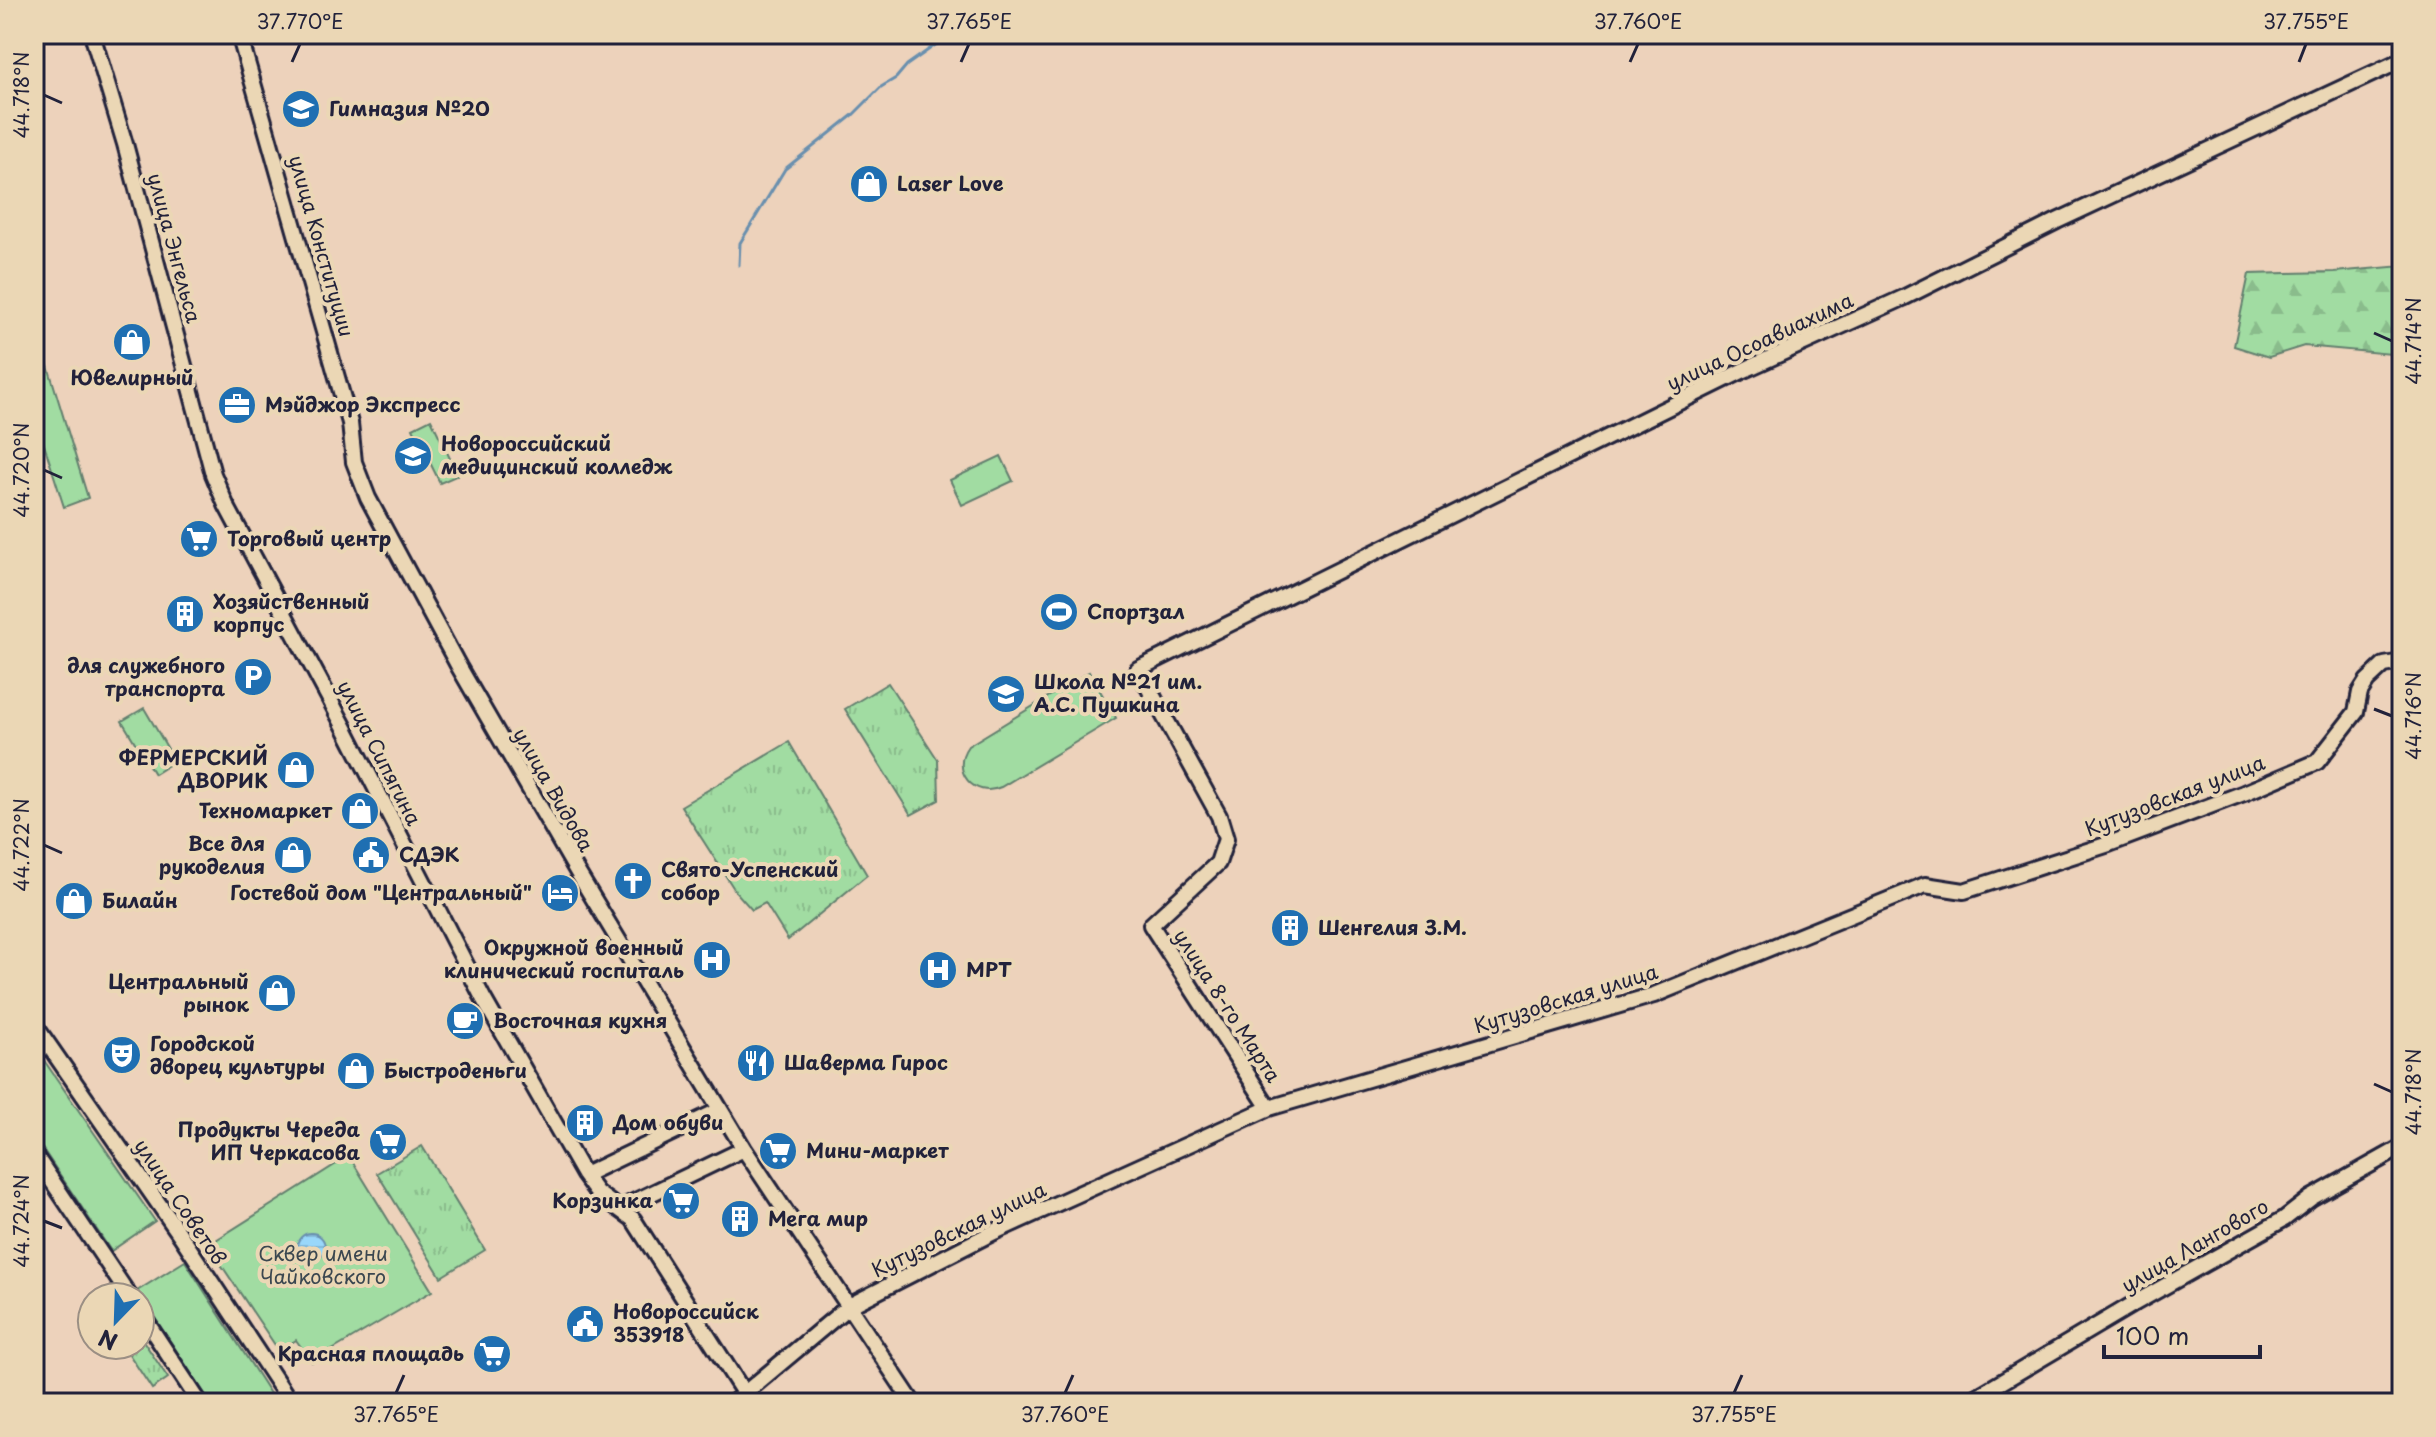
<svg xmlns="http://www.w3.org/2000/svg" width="2436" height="1437" viewBox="0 0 2436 1437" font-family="'Playpen Sans',sans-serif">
  <defs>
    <pattern id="grass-tufts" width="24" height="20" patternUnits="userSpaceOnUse" patternTransform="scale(2)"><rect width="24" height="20" fill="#a1dca2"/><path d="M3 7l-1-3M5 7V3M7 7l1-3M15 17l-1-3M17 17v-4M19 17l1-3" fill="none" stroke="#8abc8c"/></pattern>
    <pattern id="forest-firs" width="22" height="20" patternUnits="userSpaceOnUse" patternTransform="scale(2)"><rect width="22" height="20" fill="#a1dca2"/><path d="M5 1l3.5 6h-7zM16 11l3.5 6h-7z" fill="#8abc8c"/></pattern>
    <pattern id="water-rules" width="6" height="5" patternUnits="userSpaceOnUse" patternTransform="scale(2)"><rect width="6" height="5" fill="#99d7fa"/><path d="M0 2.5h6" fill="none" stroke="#84b8d7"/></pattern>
  </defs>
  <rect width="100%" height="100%" fill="#edd2bb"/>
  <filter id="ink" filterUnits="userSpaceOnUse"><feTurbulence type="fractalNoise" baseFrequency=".0125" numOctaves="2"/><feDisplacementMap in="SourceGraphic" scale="16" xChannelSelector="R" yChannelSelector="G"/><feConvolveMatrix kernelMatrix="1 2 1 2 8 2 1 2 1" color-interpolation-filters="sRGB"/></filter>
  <g filter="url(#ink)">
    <path fill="url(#grass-tufts)" stroke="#627f6e" stroke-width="2" d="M888,683L938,760L939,800L911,815L845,709Z
      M789,742L867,875L788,940L765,903L752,910L736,892L681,806Z
      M422,1146L485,1250L441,1277L377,1173Z
      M140,1336L168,1378L152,1389L123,1345H140Z"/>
    <path fill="url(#forest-firs)" stroke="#627f6e" stroke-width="2" d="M2402,266V355L2304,346L2269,357L2234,346L2249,274L2334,272Z"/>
    <path fill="#a1dca2" stroke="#627f6e" stroke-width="2" d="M34,320L88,498L64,507L34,413Z
      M431,419L458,475L440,483L413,428Z
      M1001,456L1013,481L962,505L950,480Z
      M1089,672L1116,718L1001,787C974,799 950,771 968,746Z
      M144,708L175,761L154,774L122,721Z
      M34,1046L155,1221L111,1251L34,1136Z
      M349,1156L432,1291L312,1362L296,1340L279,1351L208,1245Z
      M185,1261L276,1403H211L137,1291Z"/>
    <path fill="url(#water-rules)" stroke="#698fae" stroke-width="2" d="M297 1247a14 14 0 1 1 28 0a14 14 0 1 1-28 0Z"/>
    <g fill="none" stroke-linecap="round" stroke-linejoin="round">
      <path stroke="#698fae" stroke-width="3" d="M739,265L740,243L785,169L853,115L881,87L896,78L907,65L951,34"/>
      <defs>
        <path id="tertiary" d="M92,34L125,144L213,474L226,505L345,728L483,998L584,1175L597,1193L633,1219L744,1393
          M239,34L350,423L354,462L368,498L459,667L578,873L744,1149L913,1403
          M34,1024L181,1236L291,1403
          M1269,1108L1151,925L1218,863L1226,839L1219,816L1138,669L1742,371L1903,298L2057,221L2402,60
          M34,1154L130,1297
          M584,1175L720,1110
          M621,1208L744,1149
          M140,1312L200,1403
          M733,1403L849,1306L994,1232L1269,1108L1654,995L1925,885L1964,891L2109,844L2244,793L2317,762L2356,712L2360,692L2367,681L2384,665L2402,662
          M1966,1403L2135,1303L2284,1219L2311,1198L2402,1147"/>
      </defs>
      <use href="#tertiary" stroke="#22223b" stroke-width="20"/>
      <use href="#tertiary" stroke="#ebd7b5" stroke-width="14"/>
    </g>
  </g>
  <path fill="none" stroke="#22223b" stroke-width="3" d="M292,62L300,44M961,62L969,44M1630,62L1638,44M2299,62L2306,44M44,95L62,103M2374,333L2392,341M44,470L62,478M2374,709L2392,716M44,845L62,853M2374,1084L2392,1092M44,1221L62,1228M396,1393L404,1375M1065,1393L1073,1375M1734,1393L1742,1375"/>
  <defs>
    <symbol id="school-disc" viewBox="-11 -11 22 22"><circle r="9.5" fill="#1f6fb2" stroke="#ebd7b5"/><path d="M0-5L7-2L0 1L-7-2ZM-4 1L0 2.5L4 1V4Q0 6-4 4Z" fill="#fff"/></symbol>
    <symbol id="shop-disc" viewBox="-11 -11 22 22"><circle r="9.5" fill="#1f6fb2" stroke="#ebd7b5"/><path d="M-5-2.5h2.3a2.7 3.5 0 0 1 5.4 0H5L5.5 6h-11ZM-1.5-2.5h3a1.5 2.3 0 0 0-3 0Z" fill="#fff"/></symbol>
    <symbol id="office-disc" viewBox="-11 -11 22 22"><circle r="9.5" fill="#1f6fb2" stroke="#ebd7b5"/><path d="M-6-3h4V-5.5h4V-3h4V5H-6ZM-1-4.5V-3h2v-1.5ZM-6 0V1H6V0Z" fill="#fff"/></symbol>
    <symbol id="university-disc" viewBox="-11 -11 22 22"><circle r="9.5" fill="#1f6fb2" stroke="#ebd7b5"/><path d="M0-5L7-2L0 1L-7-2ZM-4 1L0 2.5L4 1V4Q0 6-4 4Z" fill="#fff"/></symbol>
    <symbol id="supermarket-disc" viewBox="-11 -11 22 22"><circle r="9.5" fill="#1f6fb2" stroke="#ebd7b5"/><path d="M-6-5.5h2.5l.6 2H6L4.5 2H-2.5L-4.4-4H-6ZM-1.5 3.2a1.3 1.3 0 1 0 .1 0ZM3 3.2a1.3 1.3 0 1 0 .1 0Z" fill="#fff"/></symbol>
    <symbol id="stadium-disc" viewBox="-11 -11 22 22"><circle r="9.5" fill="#1f6fb2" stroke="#ebd7b5"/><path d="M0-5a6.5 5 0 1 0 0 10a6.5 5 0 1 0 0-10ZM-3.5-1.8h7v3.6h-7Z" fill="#fff"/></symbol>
    <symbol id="building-disc" viewBox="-11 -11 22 22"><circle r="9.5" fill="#1f6fb2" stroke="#ebd7b5"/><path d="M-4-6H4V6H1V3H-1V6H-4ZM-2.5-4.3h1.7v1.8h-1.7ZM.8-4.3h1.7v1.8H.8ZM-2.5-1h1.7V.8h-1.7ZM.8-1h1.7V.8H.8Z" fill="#fff"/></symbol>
    <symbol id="parking-disc" viewBox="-11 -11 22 22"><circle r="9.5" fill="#1f6fb2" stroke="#ebd7b5"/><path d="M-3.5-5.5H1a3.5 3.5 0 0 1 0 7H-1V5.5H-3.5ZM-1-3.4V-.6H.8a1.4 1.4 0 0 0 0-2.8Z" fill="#fff"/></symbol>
    <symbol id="civic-disc" viewBox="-11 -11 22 22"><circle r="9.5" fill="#1f6fb2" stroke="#ebd7b5"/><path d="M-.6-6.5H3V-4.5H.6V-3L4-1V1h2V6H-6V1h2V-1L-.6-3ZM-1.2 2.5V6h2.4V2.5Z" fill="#fff"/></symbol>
    <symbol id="church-disc" viewBox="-11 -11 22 22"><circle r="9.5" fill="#1f6fb2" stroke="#ebd7b5"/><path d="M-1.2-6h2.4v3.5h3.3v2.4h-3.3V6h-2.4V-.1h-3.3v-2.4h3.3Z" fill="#fff"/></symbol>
    <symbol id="hotel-disc" viewBox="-11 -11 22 22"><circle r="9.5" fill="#1f6fb2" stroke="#ebd7b5"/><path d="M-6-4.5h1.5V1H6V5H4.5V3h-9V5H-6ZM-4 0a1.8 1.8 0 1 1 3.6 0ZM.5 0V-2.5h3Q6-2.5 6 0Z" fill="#fff"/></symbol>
    <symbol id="hospital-disc" viewBox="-11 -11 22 22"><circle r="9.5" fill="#1f6fb2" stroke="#ebd7b5"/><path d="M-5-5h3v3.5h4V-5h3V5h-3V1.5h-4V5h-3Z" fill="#fff"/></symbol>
    <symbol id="cafe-disc" viewBox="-11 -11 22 22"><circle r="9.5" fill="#1f6fb2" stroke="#ebd7b5"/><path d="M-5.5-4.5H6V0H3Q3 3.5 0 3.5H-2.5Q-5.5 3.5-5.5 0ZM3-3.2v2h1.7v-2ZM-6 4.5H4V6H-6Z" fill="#fff"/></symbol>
    <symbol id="theatre-disc" viewBox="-11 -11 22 22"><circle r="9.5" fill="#1f6fb2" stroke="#ebd7b5"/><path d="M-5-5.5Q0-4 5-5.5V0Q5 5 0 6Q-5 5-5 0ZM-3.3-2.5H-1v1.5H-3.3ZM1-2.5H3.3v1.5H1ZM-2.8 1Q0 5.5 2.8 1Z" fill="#fff"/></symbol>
    <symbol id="restaurant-disc" viewBox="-11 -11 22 22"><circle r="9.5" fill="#1f6fb2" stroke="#ebd7b5"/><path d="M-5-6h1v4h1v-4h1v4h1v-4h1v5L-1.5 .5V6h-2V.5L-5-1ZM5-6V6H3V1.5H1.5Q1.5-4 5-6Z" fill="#fff"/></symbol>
  </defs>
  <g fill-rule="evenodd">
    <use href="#school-disc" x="279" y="87" width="44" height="44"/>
    <use href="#shop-disc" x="847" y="162" width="44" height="44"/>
    <use href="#shop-disc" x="110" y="320" width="44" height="44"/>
    <use href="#office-disc" x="215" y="383" width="44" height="44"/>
    <use href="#university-disc" x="391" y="434" width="44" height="44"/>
    <use href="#supermarket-disc" x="177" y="517" width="44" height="44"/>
    <use href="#stadium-disc" x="1037" y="590" width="44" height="44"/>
    <use href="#building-disc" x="163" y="592" width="44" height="44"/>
    <use href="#parking-disc" x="231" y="655" width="44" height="44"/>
    <use href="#school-disc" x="984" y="672" width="44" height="44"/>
    <use href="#shop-disc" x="274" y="748" width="44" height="44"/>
    <use href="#shop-disc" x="338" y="789" width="44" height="44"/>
    <use href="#shop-disc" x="271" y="833" width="44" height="44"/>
    <use href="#civic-disc" x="349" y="833" width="44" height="44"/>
    <use href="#church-disc" x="611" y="859" width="44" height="44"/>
    <use href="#hotel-disc" x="538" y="871" width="44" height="44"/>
    <use href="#shop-disc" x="52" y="879" width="44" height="44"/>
    <use href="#building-disc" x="1268" y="906" width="44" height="44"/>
    <use href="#hospital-disc" x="690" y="938" width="44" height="44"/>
    <use href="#hospital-disc" x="916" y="948" width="44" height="44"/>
    <use href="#shop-disc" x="255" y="971" width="44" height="44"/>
    <use href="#cafe-disc" x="443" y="999" width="44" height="44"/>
    <use href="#theatre-disc" x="100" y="1033" width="44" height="44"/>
    <use href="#restaurant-disc" x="734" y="1041" width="44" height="44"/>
    <use href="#shop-disc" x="334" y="1049" width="44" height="44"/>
    <use href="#building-disc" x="563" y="1101" width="44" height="44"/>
    <use href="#supermarket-disc" x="366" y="1120" width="44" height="44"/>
    <use href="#supermarket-disc" x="756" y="1129" width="44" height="44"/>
    <use href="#supermarket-disc" x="659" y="1179" width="44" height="44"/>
    <use href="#building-disc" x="718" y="1197" width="44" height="44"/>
    <use href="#civic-disc" x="563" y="1302" width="44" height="44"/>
    <use href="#supermarket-disc" x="470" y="1332" width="44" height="44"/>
  </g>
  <g text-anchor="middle" stroke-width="8" stroke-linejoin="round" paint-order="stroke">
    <g font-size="20" font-weight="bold" fill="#22223b" stroke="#ebd7b5" text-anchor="start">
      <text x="329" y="116">Гимназия №20</text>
      <text x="897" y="191">Laser Love</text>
      <text x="132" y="385" text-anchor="middle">Ювелирный</text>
      <text x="265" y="412">Мэйджор Экспресс</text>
      <text x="441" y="451">Новороссийский<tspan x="441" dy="23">медицинский колледж</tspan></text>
      <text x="227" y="546">Торговый центр</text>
      <text x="213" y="609">Хозяйственный<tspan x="213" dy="23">корпус</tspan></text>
      <text x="1087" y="619">Спортзал</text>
      <text x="225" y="673" text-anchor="end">для служебного<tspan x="225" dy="23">транспорта</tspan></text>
      <text x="1034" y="689">Школа №21 им.<tspan x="1034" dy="23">А.С. Пушкина</tspan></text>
      <text x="268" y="765" text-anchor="end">ФЕРМЕРСКИЙ<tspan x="268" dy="23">ДВОРИК</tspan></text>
      <text x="332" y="818" text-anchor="end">Техномаркет</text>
      <text x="265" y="851" text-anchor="end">Все для<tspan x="265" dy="23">рукоделия</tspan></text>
      <text x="399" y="862">СДЭК</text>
      <text x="661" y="877">Свято-Успенский<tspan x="661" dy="23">собор</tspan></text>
      <text x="532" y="900" text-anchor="end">Гостевой дом "Центральный"</text>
      <text x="102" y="908">Билайн</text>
      <text x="1318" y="935">Шенгелия З.М.</text>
      <text x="684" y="955" text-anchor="end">Окружной военный<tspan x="684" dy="23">клинический госпиталь</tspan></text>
      <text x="966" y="977">МРТ</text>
      <text x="249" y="989" text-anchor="end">Центральный<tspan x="249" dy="23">рынок</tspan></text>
      <text x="493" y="1028">Восточная кухня</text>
      <text x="150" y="1051">Городской<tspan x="150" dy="23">дворец культуры</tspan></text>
      <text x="784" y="1070">Шаверма Гирос</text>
      <text x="384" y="1078">Быстроденьги</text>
      <text x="613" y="1130">Дом обуви</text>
      <text x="360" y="1137" text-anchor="end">Продукты Череда<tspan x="360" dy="23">ИП Черкасова</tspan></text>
      <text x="806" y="1158">Мини-маркет</text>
      <text x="653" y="1208" text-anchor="end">Корзинка</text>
      <text x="768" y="1226">Мега мир</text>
      <text x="613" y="1319">Новороссийск<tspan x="613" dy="23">353918</tspan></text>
      <text x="464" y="1361" text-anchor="end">Красная площадь</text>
    </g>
    <g font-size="20" fill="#22223b" stroke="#ebd7b5">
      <text transform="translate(321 246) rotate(74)" y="7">улица Конституции</text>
      <text transform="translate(174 248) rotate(75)" y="7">улица Энгельса</text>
      <text transform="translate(1760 342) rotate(-25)" y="7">улица Осоавиахима</text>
      <text transform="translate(379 753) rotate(63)" y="7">улица Сипягина</text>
      <text transform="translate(553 790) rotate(60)" y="7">улица Видова</text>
      <text transform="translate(2175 796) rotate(-21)" y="7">Кутузовская улица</text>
      <text transform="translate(1566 999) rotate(-17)" y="7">Кутузовская улица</text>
      <text transform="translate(1227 1006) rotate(57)" y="7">улица 8-го Марта</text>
      <text transform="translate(180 1202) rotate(56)" y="7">улица Советов</text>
      <text transform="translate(959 1230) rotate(-26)" y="7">Кутузовская улица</text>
      <text transform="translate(2195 1246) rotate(-30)" y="7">улица Лангового</text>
    </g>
    <g font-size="20" fill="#3b4750" stroke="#ebd7b5">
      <text x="323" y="1261">Сквер имени<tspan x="323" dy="23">Чайковского</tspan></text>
    </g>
  </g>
  <rect width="2436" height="1437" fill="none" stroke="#ebd7b5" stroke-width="88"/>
  <g transform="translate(116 1321) rotate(203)"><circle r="38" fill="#ebd7b5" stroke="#9b8f84" stroke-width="2"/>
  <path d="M0-6L14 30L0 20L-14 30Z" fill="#1f6fb2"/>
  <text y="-12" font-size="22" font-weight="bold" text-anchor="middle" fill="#22223b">N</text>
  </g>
  <path d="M2104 1345v12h156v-12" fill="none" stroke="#22223b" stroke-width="4"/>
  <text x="2116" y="1345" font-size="24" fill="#22223b" stroke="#ebd7b5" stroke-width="6" paint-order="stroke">100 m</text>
  <rect x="44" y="44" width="2348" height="1349" fill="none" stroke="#22223b" stroke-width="3"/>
  <g font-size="20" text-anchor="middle" fill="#22223b">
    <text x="300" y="29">37.770°E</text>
    <text x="969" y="29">37.765°E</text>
    <text x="1638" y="29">37.760°E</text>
    <text x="2306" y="29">37.755°E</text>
    <text transform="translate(22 95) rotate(-90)" y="7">44.718°N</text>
    <text transform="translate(2414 341) rotate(-90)" y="7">44.714°N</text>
    <text transform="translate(22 470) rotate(-90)" y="7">44.720°N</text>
    <text transform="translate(2414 716) rotate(-90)" y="7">44.716°N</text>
    <text transform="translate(22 845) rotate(-90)" y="7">44.722°N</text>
    <text transform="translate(2414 1092) rotate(-90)" y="7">44.718°N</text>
    <text transform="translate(22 1221) rotate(-90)" y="7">44.724°N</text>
    <text x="396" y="1422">37.765°E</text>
    <text x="1065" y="1422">37.760°E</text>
    <text x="1734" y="1422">37.755°E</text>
  </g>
</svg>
